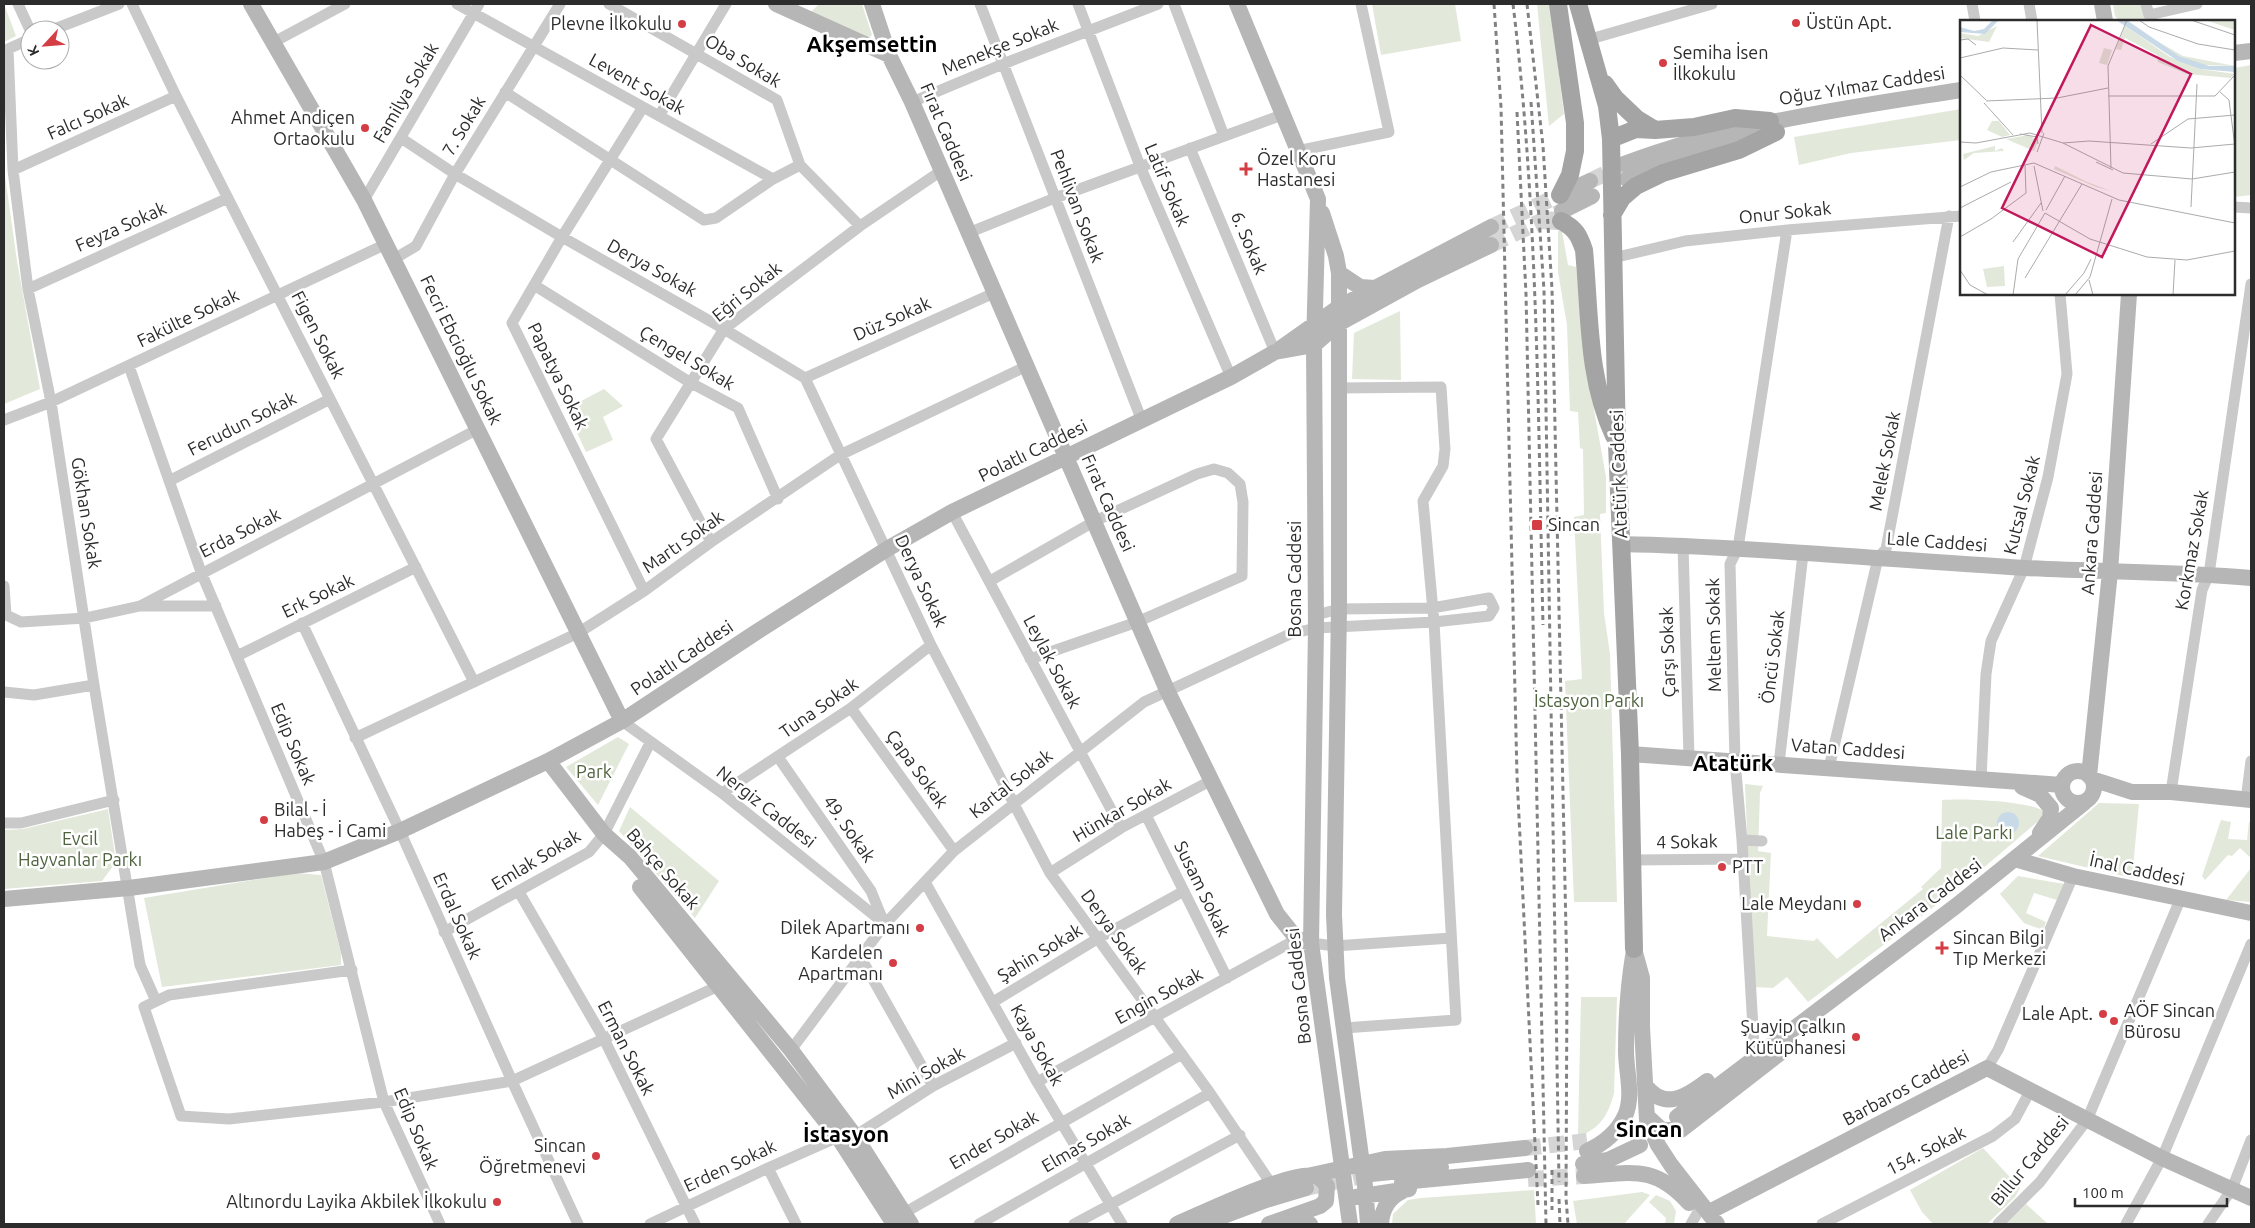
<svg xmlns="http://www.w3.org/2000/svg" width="2255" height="1228" viewBox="0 0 2255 1228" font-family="Ubuntu,sans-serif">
  <rect width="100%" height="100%" fill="#fff"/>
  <path fill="#e2e8da" d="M4,4L16,36L4,42Z
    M819,4H862L872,35L867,39L811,12Z
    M1372,4H1455L1461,41L1381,55Z
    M1537,4H1550L1564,114L1549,126Z
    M2113,4H2141L2145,19L2119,21L2115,16Z
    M2251,65V195L2234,197V68Z
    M1961,109V140L1851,153L1799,165L1794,137Z
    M4,169L17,261L40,389L4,404Z
    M1558,231H1562L1568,265L1576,267L1591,393L1606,477V513L1600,514L1604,613L1610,654L1617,902H1574L1565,681L1582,679L1574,517L1584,515L1583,449L1580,448L1578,412L1570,411L1567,325L1558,272Z
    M1400,311L1401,380L1352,379L1354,333Z
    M604,389L623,406L603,417L613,440L586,452L566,409Z
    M618,737L629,744L598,805L566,767Z
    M1745,784L1763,786L1760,793L1758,851L1771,853L1767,936L1814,941L1817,938L1837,959L1923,889L1921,887L1941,868L1942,800C1962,798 2029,801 2044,811L2043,817L1968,881L1808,1002L1787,977L1773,988L1754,987Z
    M2099,803L2139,804L2132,878L2038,856Z
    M630,807L719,881L695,918L619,831Z
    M108,809L116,862L102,881L4,889V830L23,829Z
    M2221,820L2231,822L2228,839L2247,840L2249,822H2251V858L2240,848L2232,856L2228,855L2205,880L2202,876Z
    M2251,868V902L2226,900Z
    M296,873L321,875L341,953V965L162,987L144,898Z
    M2018,876L2064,884L2057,900L2034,893L2026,913L2046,922L2043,930L2024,923L2000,894Z
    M1581,997H1617L1614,1093C1609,1112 1602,1127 1582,1135L1578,1134Z
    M1983,1148L2020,1188L2015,1197L1987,1224H1933L1922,1212L1910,1190Z
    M1534,1190L1536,1224H1392L1393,1214L1408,1200L1421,1198Z
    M1642,1192L1650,1195L1624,1224H1577L1573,1201Z
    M1656,1195L1670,1201L1676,1211L1674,1224H1665L1666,1218L1649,1202Z
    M2026,1204L2048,1224H2005Z"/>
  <path fill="#c8dae7" d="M1997 823a11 11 0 1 1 22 0a11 11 0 1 1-22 0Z"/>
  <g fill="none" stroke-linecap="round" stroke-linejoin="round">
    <path stroke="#d5d5d5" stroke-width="16" stroke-dasharray="16 8" stroke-linecap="butt" d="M1590,181L1622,165
      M1491,227L1560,195
      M1491,245L1562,211
      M1525,1148L1587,1141
      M1528,1179L1584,1176
      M1306,1188L1371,1174"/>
    <path stroke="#d5d5d5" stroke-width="18" stroke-dasharray="18 9" stroke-linecap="butt" d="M1541,220L1561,221"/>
    <path stroke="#c9c9c9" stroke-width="11" d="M18,4L30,30
      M132,4L176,96L474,682
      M457,4L773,179L800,165
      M609,4L777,100L800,165L860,226
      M980,4L1142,421
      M1078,4L1140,166L1231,377
      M1174,4L1224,136
      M1972,4L1975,21
      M2029,4L2032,21
      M2146,4L2149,15L2197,4
      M52,30L119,4
      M30,39L8,49L13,170L28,289L51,402L94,685L140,965L156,1001
      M1587,40L1712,4
      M272,43L345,4
      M505,92L704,220L716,218L773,179
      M912,102L1003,64L1158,4
      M643,107L562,237L512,323L644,591
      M659,116L726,4
      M401,138L455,174L562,237L724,329L805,378L931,645L1050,873L1210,1093L1272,1185
      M1190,148L1275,352
      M1297,151L1389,132L1361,4
      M13,170L176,96
      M364,200L479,4
      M2234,207L2251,208
      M968,233L1055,198L1282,115
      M1613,258L1685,241L1787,230L1961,216
      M394,259L416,246L455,174L560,4
      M534,285L691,383L738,408L778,499
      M28,289L228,198
      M129,366L201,572L324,862L384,1102L440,1224
      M805,378L994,293
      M1339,388L1441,387L1445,449L1443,466L1423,501L1434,622L1456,1020L1344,1028
      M4,420L51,402L386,244
      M169,481L330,399
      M952,512L1121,828
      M711,542L656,439L724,329L860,226L941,171
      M1683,545L1689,758
      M990,581L1095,521L1197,474L1214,469L1228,473L1240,484L1243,502L1242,576L1137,622L1030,659
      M4,586L6,615L21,622L85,618L140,606L478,429
      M141,606H216
      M302,623L400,831L512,1081L578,1224
      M237,656L416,567
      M4,692L34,695L94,685
      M851,708L954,851
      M622,721L722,793L885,924
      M355,738L578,633L644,591L711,542L840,455L1027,366
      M778,757L871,891L884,923
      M1779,764L1803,554
      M1829,768L1878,558L1886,549L1949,216
      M1981,779L1986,674L1991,641L2024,568L2048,477L2067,374L2060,294
      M2171,792L2202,590L2209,574L2251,284
      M722,793L851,708L931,645
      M2246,800L2251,761
      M1146,815L1227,978
      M4,823H21L114,800
      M1742,840L1762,841
      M1633,860L1742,859
      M1050,873L1121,828L1212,780
      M925,882L1037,1082L1122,1224
      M519,892L604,1039L695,1224
      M444,932L589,852L604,834L650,743
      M1311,943L1335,946L1451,938
      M861,958L933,1086
      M352,970L169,995L144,1007L181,1116L229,1119L384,1102L512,1081L725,983
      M993,1002L1097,939L1184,891
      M1754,1045L1742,840L1735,761L1730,564L1738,548L1787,230
      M791,1050L885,924L954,851L1144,702L1290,634L1316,628L1434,622L1489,616L1494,608L1489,598L1432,608L1339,609L1316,615
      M1987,1068L1998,1050L2073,876
      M1037,1082L1297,939
      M768,1168L796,1224
      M904,1213L1182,1054
      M650,1224L768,1168L838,1137L855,1136L933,1086L1016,1043
      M979,1224L1210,1093
      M1074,1224L1240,1135
      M1691,1224L1698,1212
      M1822,1224L1993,1136L2015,1119L2030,1091
      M1998,1224L2040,1182L2087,1120L2180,900
      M2126,1224L2162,1158L2251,944
      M2208,1224L2232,1189L2251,1140"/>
    <path stroke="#b6b6b6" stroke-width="16" d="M251,4L364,200L622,721
      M776,4L889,55
      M872,4L889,55L912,102L1167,690L1277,914L1297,939L1311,943
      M1237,4L1318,199L1314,345L1316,628L1311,943L1350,1224
      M2102,4L2105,21
      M2234,53L2251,51
      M1624,164C1733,123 1847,108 1961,90
      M1627,179L1706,148L1757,136
      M1560,195L1590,181
      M1562,211L1592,196
      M1322,213L1336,256L1339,273V609L1334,915L1337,978L1365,1186L1368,1224
      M1339,273L1360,287L1375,288
      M1281,348L1339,307L1491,227
      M1621,544C1756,547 1890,560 2025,568C2100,572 2176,571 2251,578
      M1630,754L2062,785
      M548,761L604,834L630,857L791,1050L855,1136L911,1224
      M2062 787a16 16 0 1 1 32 0a16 16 0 1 1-32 0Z
      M2089,776L2110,572L2129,294
      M2092,779L2132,792H2171L2251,800
      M2022,787L2040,795L2051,808L2050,818L2040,833
      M2015,859L2073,876L2251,913
      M640,887L838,1137L894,1224
      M4,899L129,888L324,862L400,831L548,761L622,721L755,633L887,549L952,512L1231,377L1275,352L1314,345L1338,324L1418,280L1491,245
      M1634,949L1642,978V1027L1647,1120L1658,1145L1671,1165L1717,1224
      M1645,1085C1664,1111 1686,1097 1707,1081
      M1648,1117L1662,1130H1681L1789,1046
      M1677,1117L1956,906L2085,802
      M1587,1151C1603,1144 1617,1133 1625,1116C1634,1096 1626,1072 1626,1051C1626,1020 1628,987 1633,956
      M1583,1164L1608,1160L1640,1145
      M1371,1174L1441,1167
      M1307,1176L1385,1159L1447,1156L1525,1148
      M1584,1176C1631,1173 1654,1164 1689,1203
      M1402,1182L1528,1170
      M1356,1197L1409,1189
      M1715,1209L1987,1068L2162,1158L2251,1198
      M1177,1224C1200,1214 1294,1169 1315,1176C1320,1177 1324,1183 1327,1186L1326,1201L1320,1206L1289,1217
      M1202,1224L1266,1200L1306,1188
      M1269,1224L1289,1217L1310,1224
      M1381,1224C1382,1209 1389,1197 1403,1191"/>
    <path stroke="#a4a4a4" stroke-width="18" d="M1558,4L1575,123V151L1570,175L1560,195
      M1578,4L1607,106L1611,139L1617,444L1630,754L1634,949
      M1605,84L1615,98L1637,119L1655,130L1694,127L1735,118L1770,121
      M1611,139L1636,129L1655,130
      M1612,215L1622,198L1636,186L1663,173L1739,150L1776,132
      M1561,221C1575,228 1579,235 1584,250C1590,313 1587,378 1614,436"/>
    <path stroke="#818181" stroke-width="3" stroke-dasharray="5 4" stroke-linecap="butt" d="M1494,4L1501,107L1517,776L1538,1205
      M1513,4C1538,210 1538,418 1543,625
      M1527,4L1543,146L1552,289L1567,977L1566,1198L1568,1224
      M1531,102L1544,290L1559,1182
      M1517,112L1526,294L1546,1224
      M1552,1170V1210
      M1559,1199L1560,1224"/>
  </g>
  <g fill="#d43d43" stroke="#fff" stroke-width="2">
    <circle cx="1796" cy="23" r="5"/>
    <circle cx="682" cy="24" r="5"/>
    <circle cx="1663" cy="63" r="5"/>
    <circle cx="365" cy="128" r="5"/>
    <path d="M1243.5 161.5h5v5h5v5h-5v5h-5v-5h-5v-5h5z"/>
    <rect x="1531" y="519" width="12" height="12" rx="2.5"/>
    <circle cx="264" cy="820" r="5"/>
    <circle cx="1722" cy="867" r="5"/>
    <circle cx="1857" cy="904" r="5"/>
    <circle cx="920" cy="928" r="5"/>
    <path d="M1939.5 940.5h5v5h5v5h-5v5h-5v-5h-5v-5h5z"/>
    <circle cx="893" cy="963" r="5"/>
    <circle cx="2103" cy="1014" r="5"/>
    <circle cx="2114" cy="1021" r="5"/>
    <circle cx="1856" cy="1037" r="5"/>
    <circle cx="596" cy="1156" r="5"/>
    <circle cx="497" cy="1202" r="5"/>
  </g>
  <g text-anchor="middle" stroke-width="5" stroke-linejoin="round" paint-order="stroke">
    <g font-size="18" fill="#2c2c2c" stroke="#fff" text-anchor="end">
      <text x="1806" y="29" text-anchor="start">Üstün Apt.</text>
      <text x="672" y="30">Plevne İlkokulu</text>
      <text x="1673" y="59" text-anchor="start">Semiha İsen<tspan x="1673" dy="21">İlkokulu</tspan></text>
      <text x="355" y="124">Ahmet Andiçen<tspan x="355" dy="21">Ortaokulu</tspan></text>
      <text x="1257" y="165" text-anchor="start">Özel Koru<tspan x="1257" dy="21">Hastanesi</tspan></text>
      <text x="1548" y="531" text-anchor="start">Sincan</text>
      <text x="274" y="816" text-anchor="start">Bilal - İ<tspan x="274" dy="21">Habeş - İ Cami</tspan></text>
      <text x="1732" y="873" text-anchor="start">PTT</text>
      <text x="1847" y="910">Lale Meydanı</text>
      <text x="910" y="934">Dilek Apartmanı</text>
      <text x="1953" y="944" text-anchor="start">Sincan Bilgi<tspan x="1953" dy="21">Tıp Merkezi</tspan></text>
      <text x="883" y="959">Kardelen<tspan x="883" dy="21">Apartmanı</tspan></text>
      <text x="2124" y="1017" text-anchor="start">AÖF Sincan<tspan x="2124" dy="21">Bürosu</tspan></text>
      <text x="2093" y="1020">Lale Apt.</text>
      <text x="1846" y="1033">Şuayip Çalkın<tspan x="1846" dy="21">Kütüphanesi</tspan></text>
      <text x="586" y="1152">Sincan<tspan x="586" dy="21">Öğretmenevi</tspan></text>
      <text x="487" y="1208">Altınordu Layika Akbilek İlkokulu</text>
    </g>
    <g font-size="18" fill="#2c2c2c" stroke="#fff">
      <text transform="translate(1000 47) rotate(-22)" y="6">Menekşe Sokak</text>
      <text transform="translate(743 61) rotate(31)" y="6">Oba Sokak</text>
      <text transform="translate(637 84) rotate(29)" y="6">Levent Sokak</text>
      <text transform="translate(1862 86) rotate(-9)" y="6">Oğuz Yılmaz Caddesi</text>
      <text transform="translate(406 93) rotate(-60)" y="6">Familya Sokak</text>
      <text transform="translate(88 117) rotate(-24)" y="6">Falcı Sokak</text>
      <text transform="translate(464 126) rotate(-59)" y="6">7. Sokak</text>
      <text transform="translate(946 132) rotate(67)" y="6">Fırat Caddesi</text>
      <text transform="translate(1167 185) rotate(67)" y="6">Latif Sokak</text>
      <text transform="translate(1077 206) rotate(69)" y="6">Pehlivan Sokak</text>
      <text transform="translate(1785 213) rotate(-6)" y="6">Onur Sokak</text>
      <text transform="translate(121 227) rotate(-24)" y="6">Feyza Sokak</text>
      <text transform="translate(1249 243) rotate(67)" y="6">6. Sokak</text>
      <text transform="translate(652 268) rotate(29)" y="6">Derya Sokak</text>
      <text transform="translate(747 292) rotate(-39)" y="6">Eğri Sokak</text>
      <text transform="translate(188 318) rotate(-26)" y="6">Fakülte Sokak</text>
      <text transform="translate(892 319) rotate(-24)" y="6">Düz Sokak</text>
      <text transform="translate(318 335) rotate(63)" y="6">Figen Sokak</text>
      <text transform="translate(461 350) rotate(64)" y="6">Fecri Ebcioğlu Sokak</text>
      <text transform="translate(687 358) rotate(31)" y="6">Çengel Sokak</text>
      <text transform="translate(558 376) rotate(64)" y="6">Papatya Sokak</text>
      <text transform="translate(242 424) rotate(-27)" y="6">Ferudun Sokak</text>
      <text transform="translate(1033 451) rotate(-26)" y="6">Polatlı Caddesi</text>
      <text transform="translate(1885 461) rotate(-79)" y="6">Melek Sokak</text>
      <text transform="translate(1619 474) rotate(-92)" y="6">Atatürk Caddesi</text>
      <text transform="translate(1108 503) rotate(66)" y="6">Fırat Caddesi</text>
      <text transform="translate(2022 505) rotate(-76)" y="6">Kutsal Sokak</text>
      <text transform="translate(86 513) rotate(81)" y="6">Gökhan Sokak</text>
      <text transform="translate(240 533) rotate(-27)" y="6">Erda Sokak</text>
      <text transform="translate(2092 533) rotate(-86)" y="6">Ankara Caddesi</text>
      <text transform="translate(683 542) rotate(-35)" y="6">Martı Sokak</text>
      <text transform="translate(1937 542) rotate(4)" y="6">Lale Caddesi</text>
      <text transform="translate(2192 550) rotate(-80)" y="6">Korkmaz Sokak</text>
      <text transform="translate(1295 579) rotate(-90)" y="6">Bosna Caddesi</text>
      <text transform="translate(921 581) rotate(65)" y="6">Derya Sokak</text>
      <text transform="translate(318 596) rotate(-26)" y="6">Erk Sokak</text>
      <text transform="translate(1714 635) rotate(-91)" y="6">Meltem Sokak</text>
      <text transform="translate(1668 652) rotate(-92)" y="6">Çarşı Sokak</text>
      <text transform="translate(1773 657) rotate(-83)" y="6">Öncü Sokak</text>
      <text transform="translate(682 658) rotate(-34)" y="6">Polatlı Caddesi</text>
      <text transform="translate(1052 662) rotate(62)" y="6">Leylak Sokak</text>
      <text transform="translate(819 708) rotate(-35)" y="6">Tuna Sokak</text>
      <text transform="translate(293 744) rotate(67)" y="6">Edip Sokak</text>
      <text transform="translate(1848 749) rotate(4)" y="6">Vatan Caddesi</text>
      <text transform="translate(917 769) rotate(54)" y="6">Çapa Sokak</text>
      <text transform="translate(1011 784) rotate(-38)" y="6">Kartal Sokak</text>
      <text transform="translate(766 807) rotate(38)" y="6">Nergiz Caddesi</text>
      <text transform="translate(1122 810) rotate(-30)" y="6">Hünkar Sokak</text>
      <text transform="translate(849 829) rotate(55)" y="6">49. Sokak</text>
      <text transform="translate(1687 842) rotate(-1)" y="6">4 Sokak</text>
      <text transform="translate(536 860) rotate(-31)" y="6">Emlak Sokak</text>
      <text transform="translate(663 869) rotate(49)" y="6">Bahçe Sokak</text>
      <text transform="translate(2137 870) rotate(12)" y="6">İnal Caddesi</text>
      <text transform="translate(1202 889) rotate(64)" y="6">Susam Sokak</text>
      <text transform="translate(1930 900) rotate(-37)" y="6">Ankara Caddesi</text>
      <text transform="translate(457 916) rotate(66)" y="6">Erdal Sokak</text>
      <text transform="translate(1114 932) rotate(54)" y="6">Derya Sokak</text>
      <text transform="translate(1040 953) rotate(-31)" y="6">Şahin Sokak</text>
      <text transform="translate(1299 986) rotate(-96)" y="6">Bosna Caddesi</text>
      <text transform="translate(1159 996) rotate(-29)" y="6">Engin Sokak</text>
      <text transform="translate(1037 1045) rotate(61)" y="6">Kaya Sokak</text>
      <text transform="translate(626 1048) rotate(63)" y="6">Erman Sokak</text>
      <text transform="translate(926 1073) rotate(-30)" y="6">Mini Sokak</text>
      <text transform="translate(1906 1088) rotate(-28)" y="6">Barbaros Caddesi</text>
      <text transform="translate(416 1129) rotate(67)" y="6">Edip Sokak</text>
      <text transform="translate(994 1140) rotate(-30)" y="6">Ender Sokak</text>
      <text transform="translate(1086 1143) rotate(-30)" y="6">Elmas Sokak</text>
      <text transform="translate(1926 1151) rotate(-27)" y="6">154. Sokak</text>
      <text transform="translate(2030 1161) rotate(-50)" y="6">Billur Caddesi</text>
      <text transform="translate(730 1166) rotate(-25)" y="6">Erden Sokak</text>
    </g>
    <g font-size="18" fill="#4e633e" stroke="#fff">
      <text x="1589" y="707">İstasyon Parkı</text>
      <text x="594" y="778">Park</text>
      <text x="1974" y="839">Lale Parkı</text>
      <text x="80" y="845">Evcil<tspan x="80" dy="21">Hayvanlar Parkı</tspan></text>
    </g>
    <g font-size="22" font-weight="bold" fill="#000" stroke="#fff">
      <text x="872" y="52">Akşemsettin</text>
      <text x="1733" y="771">Atatürk</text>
      <text x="1649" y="1137">Sincan</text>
      <text x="846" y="1142">İstasyon</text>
    </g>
  </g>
  <g transform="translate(1960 20)">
    <rect width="275" height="275" fill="#fff"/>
    <path d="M246,0L275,1V10L248,1ZM37,6L29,22L0,18V13L18,16ZM165,6L210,37L240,49L275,54L271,58L227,54L198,42L197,35L165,18L161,30L156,29ZM192,18L223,36L275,46L242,45L219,36ZM144,28L152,30L147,45L139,43ZM32,101H39L50,115L42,117L27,110ZM69,115L78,121L74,131L46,119ZM35,126V131L42,128L44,131L14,133L4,140L3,134ZM95,146L127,162L151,171L136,167L94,149ZM44,246L45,266L27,267L23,249Z" fill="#e2e8da"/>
    <path d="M33,0H39L25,14L0,12V7L14,11L24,9ZM156,0L168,1L219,36L249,46H275V52L240,49L218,41Z" fill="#c8dae7"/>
    <path fill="none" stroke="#ababab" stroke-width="1" d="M77,0L82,113M179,0L189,7L238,24L275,30M231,0L275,15M0,20L8,19L16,25M0,38L43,28L78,30M0,55L26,80M260,72L269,80L275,127M148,76H255L275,55M26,81L97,78L148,68M24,83L53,115M60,114L77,117L78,124M0,122L16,123L70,113L103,123L163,153L232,159L275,152M103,123L129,121L231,128L275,124M191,124L228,99L275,95M77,132L84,113M136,142L153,150M74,146L83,191M151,148L148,46L167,0M0,167L31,152L74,143L159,180L275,203M231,187L237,64M0,188L51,162M86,190L105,156M85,193L130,219L187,237L227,240L275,231M0,217L31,199L66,173L65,145M53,222L81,183M0,250L10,265L28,275M65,258L122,164M129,260L133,275M53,275L58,239L85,193M105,275L124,253L131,239M115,275L130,257L152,179M213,275L215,240"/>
    <path fill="#c2185b" fill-opacity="0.15" stroke="#c2185b" stroke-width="2.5" d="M131,5L231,54L142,237L42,188Z"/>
    <rect width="275" height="275" fill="none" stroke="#2c2c2c" stroke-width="2.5"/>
  </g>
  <rect width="2255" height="1228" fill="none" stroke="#2c2c2c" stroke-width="10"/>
  <g transform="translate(45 45) rotate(244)"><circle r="24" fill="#ffffff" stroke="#ababab"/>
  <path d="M0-4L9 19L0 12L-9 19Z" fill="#d43d43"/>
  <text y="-8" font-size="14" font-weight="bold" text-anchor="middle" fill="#2c2c2c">K</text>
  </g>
  <path d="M2075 1198v8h152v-8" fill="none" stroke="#2c2c2c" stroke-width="2.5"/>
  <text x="2082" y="1198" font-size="15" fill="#2c2c2c" stroke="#ffffff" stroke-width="4" paint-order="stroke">100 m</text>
</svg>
